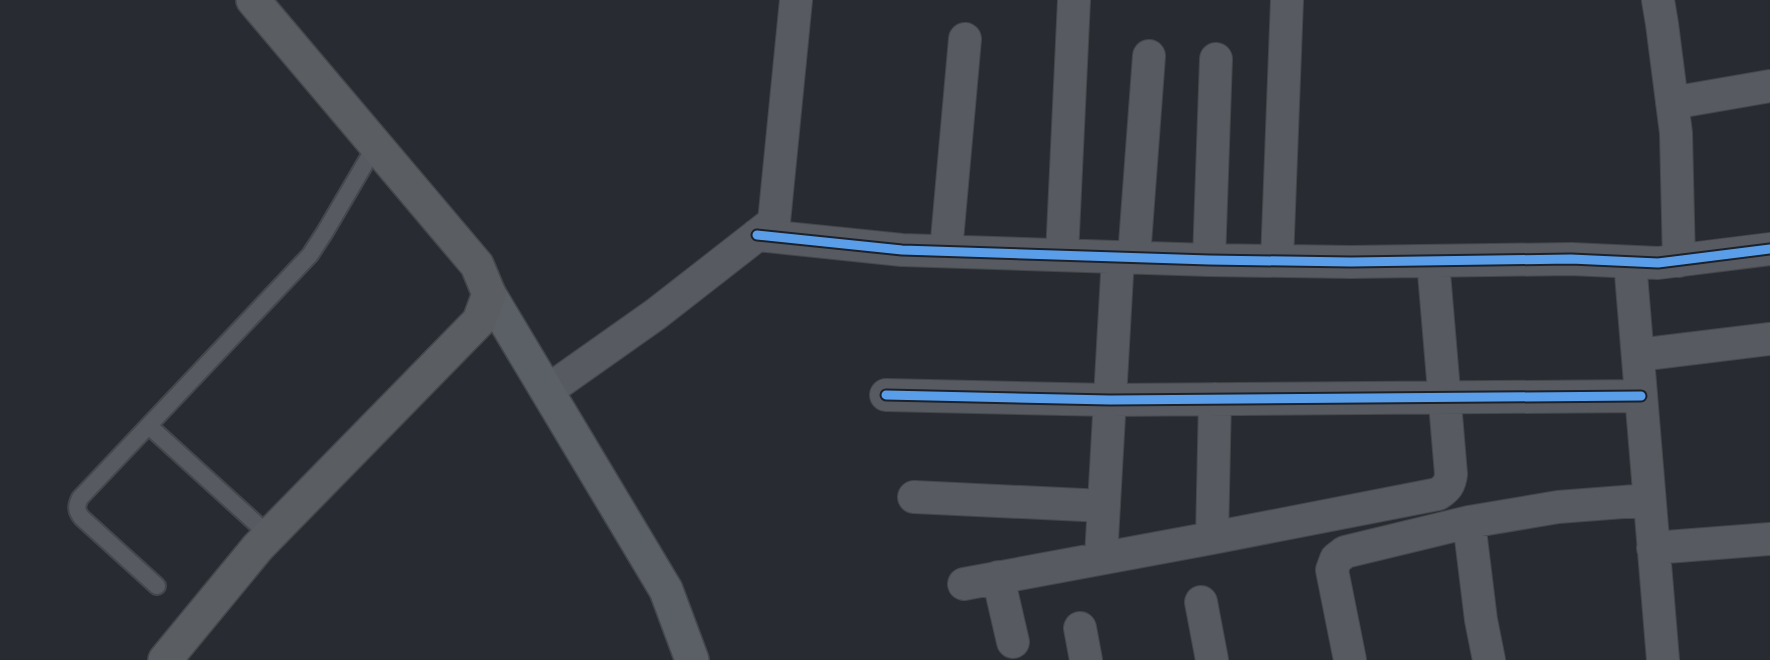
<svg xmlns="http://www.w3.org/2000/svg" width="1770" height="660" viewBox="0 0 1770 660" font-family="'Fira Sans',sans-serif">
  <rect width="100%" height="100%" fill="#282c32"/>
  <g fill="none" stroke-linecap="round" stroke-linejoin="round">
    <defs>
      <path id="service" d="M149,426L270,536
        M157,586L82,518C76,511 76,506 80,498L310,255L325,232L376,145"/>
      <path id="minor" d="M1658,0L1662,24L1676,133L1679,261
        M1672,103L1770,86
        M757,235L902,250L1209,260L1351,262L1571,259L1658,263L1770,249
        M946,251L965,39
        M1062,255L1074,0
        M1134,257L1149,56
        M1209,260L1216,59
        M1277,261L1287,0
        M1630,262L1663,660
        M1638,355L1770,339
        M547,391L656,314L774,222L796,0
        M886,395L1110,400L1641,396
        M914,497L1104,506
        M1469,522L1481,620L1489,660
        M1212,538L1215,399
        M1653,548L1770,539
        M1101,557L1118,257
        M998,577L1013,642
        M964,584L1212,538L1438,494C1447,488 1450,484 1451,474L1433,261
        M1201,602L1212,660
        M1080,628L1086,660
        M1350,660L1332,570L1336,559L1345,552L1469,522L1558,507L1649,500"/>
      <path id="secondary" d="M489,294L666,590L692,660"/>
      <path id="trunk" d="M165,660L258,547L479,321L489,294L477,265L253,0"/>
    </defs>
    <use href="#service" stroke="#44474b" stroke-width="20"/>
    <use href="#minor" stroke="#44474b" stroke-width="34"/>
    <use href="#secondary" stroke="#44474b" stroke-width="36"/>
    <use href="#trunk" stroke="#44484d" stroke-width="36"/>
    <use href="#service" stroke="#575a61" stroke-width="16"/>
    <use href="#minor" stroke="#575a61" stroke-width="32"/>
    <use href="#secondary" stroke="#5b5f66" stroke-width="33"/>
    <use href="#trunk" stroke="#5a5e62" stroke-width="33"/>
    <defs>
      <path id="cycleway" d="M757,235L902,250L1209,260L1351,262L1571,259L1658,263L1770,249
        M886,395L1110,400L1641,396"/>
    </defs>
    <use href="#cycleway" stroke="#1b222c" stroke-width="13"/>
    <use href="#cycleway" stroke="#5a9eea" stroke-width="9"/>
  </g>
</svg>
